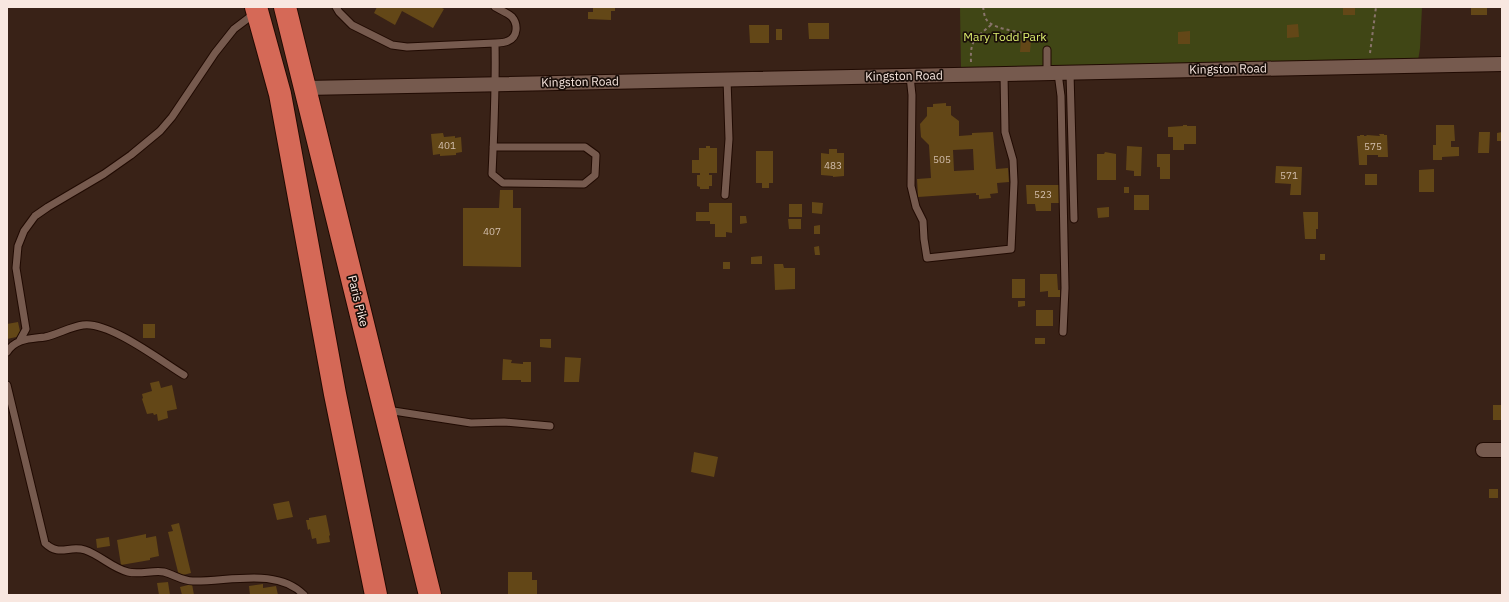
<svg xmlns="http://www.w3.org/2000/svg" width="1509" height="602" viewBox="0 0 1509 602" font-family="'IBM Plex Sans',sans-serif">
  <rect width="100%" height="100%" fill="#392217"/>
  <path fill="#404615" d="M960,7H1422L1420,48L1418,61L961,68Z"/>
  <path fill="#634717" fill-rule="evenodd" d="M377,7H440L444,9L433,28L402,11L395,25L374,13Z
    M593,7H615V11H611V20L588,19V12H593Z
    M1343,7H1355V15H1343Z
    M1471,7H1487V15H1471Z
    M808,23H829V39H809Z
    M1298,24L1299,37L1287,38V25Z
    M749,25H769V43H750Z
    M776,29H782V40H776Z
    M1190,31V44H1178V32Z
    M1021,40L1031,41L1030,52H1020Z
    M946,103V106H951V115L959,121V136L972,135V133L993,132L996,169L1008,168L1009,182L997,183L998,193L990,194L991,198L979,199V195H976V193L918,197L917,179L931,178L929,145L921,137L920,124L927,116V107H933V104ZM973,149L974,170L954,171L953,150Z
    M1183,125H1187V126H1196V144H1184V150H1173V137H1168V127L1183,126Z
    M1436,125H1454L1455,141H1451V147H1459V156L1442,157V160H1433V145H1436Z
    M1479,132H1490L1489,153H1478Z
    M1502,132V141H1497V133Z
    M443,133L444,137L455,136V138L461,137L462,152L456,153V155L440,156V154L433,155L431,134Z
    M1379,134H1384V135H1387L1388,157H1378V155H1367V165H1359L1357,136H1360V135H1364V136H1366L1367,135L1380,136Z
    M706,146H710V148H717V173H709V175H712V186H709V189H700V187L697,186V175H700V173H692V160H699V148H706Z
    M1127,146L1142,147L1141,176H1134V171L1126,170Z
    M829,149H837V153H844V176L833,177V176L821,175V153L829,154Z
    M756,151H773V183H769V188H762V183H756Z
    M1105,152L1116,154V180H1097V154H1104Z
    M1157,154H1170V179H1160V167H1157Z
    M1276,166L1302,167L1301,195H1290L1291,184L1275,183Z
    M1434,169V192H1419V170Z
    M1365,174H1377V185H1365Z
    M1026,185H1059V203H1051V211H1036L1035,204H1027Z
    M1124,187H1129V193H1124Z
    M500,190H513V208H521V267L463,266V208H499Z
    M1134,195H1149V210H1134Z
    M812,202L823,203L822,214L812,213Z
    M709,203H732V233L726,232V237H715V224H710V221H696V212H709Z
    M789,204H802V217H789Z
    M1109,207V217L1098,218L1097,208Z
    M1303,212H1318V229H1316V239H1305Z
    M740,216H746L747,223L740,224Z
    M788,219H801V229H789Z
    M820,225V234H814V226Z
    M819,246L820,255H815L814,247Z
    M1320,254H1325V260H1320Z
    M762,256V264H751V257Z
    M723,262H730V269H723Z
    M774,264H783L784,268H795V289L775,290Z
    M1040,274H1057L1058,290H1060V297H1048V291L1040,292Z
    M1012,279H1025V298H1012Z
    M1018,301H1025V306L1018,307Z
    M1036,310H1053V326H1036Z
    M18,322L21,336L7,339V324Z
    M143,324H155V338H143Z
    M1035,338H1045V344H1035Z
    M540,339H551V348L540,347Z
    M565,357L581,358L579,382H564Z
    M503,359L512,360L511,363L523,364V362H531V382H521V380H502Z
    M159,381L161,388L172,385L177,409L167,411L168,418L158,421L157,414L154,415L153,413L147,414L142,399L143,398L142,394L152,391L150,383Z
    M1493,405H1502V420H1493Z
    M694,452L718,457L714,477L691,472Z
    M1489,489H1498V498H1489Z
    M289,501L293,517L277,520L273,504Z
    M326,515L330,535L329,536L330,542L317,544L316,538L312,539L310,529L308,530L306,520H309V518Z
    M179,523L191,573L179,576L168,532L173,531L171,525Z
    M146,534V538L156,536L159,556L150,558V560L121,565L117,540Z
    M109,537L110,546L97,548L96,539Z
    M508,572H532V580H537V594H508Z
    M168,582L170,595H159L157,583Z
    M192,584L194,595H182L180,587Z
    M263,584V588L276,586L278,595H250L249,586Z"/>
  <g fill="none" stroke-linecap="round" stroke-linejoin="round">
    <defs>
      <path id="lane" d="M336,7L339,12L352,25L392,45L407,47L495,43C499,43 504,43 508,41C518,37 518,24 512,17C508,13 500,10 495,7
        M1047,50V73
        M1058,73L1061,96L1065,288L1063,332
        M1070,73L1074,219
        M910,76L912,95L911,186L916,207L923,221L924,239L927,258L1011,249L1014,182L1013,160L1005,132L1004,74
        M493,147H585L596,155L595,175L584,184L503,183L492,174C494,130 496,87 495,43
        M725,195L729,139L727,79
        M20,340L26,329L16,268L18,246L24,231L35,216L48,207L104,174L131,155L160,131L172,117L215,53L234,29L255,13
        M7,352C16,338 31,339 45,337C58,334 70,327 83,325C109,321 161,361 184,375
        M7,385L45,543C59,557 69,545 85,550C100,555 112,568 128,572C139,575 153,570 164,572C175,575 182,581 193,581C228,582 277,567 304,595
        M387,410L471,423L504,422L550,426"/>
      <path id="street" d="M305,88L1502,64
        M1483,450H1502"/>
      <path id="highway" d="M256,7L280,94L335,394L376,595
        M285,7L430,595"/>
    </defs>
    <use href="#lane" stroke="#200a02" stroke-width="9"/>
    <use href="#street" stroke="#200a02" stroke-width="16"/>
    <use href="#highway" stroke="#200a02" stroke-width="24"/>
    <path stroke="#89746b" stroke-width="2" stroke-dasharray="3 3" stroke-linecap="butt" d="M983,7C984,11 984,16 986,19C994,32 1032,32 1045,38L1046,41
      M1370,53L1376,7
      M971,62C970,39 975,39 992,24"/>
    <use href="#lane" stroke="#765a4e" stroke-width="7"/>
    <use href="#street" stroke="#765a4e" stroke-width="14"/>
    <use href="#highway" stroke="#d56957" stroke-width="22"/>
  </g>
  <g text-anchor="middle" stroke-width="3.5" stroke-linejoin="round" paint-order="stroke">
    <g font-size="10" fill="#d3bfae">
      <text x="447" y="149">401</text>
      <text x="1373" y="150">575</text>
      <text x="942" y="163">505</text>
      <text x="833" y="169">483</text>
      <text x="1289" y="179">571</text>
      <text x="1043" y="198">523</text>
      <text x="492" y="235">407</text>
    </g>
    <g font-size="12" fill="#dced6e" stroke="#190e09">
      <text x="1005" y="41">Mary Todd Park</text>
    </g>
    <g font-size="12" fill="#f8e7e0" stroke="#190e09">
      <text transform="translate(1228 69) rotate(-1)" y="4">Kingston Road</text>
      <text transform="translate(904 76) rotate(-1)" y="4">Kingston Road</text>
      <text transform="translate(580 82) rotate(-1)" y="4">Kingston Road</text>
      <text transform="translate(358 301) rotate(76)" y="4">Paris Pike</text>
    </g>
  </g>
  <rect width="1509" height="602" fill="none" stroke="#f8e7e0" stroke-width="16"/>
</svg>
